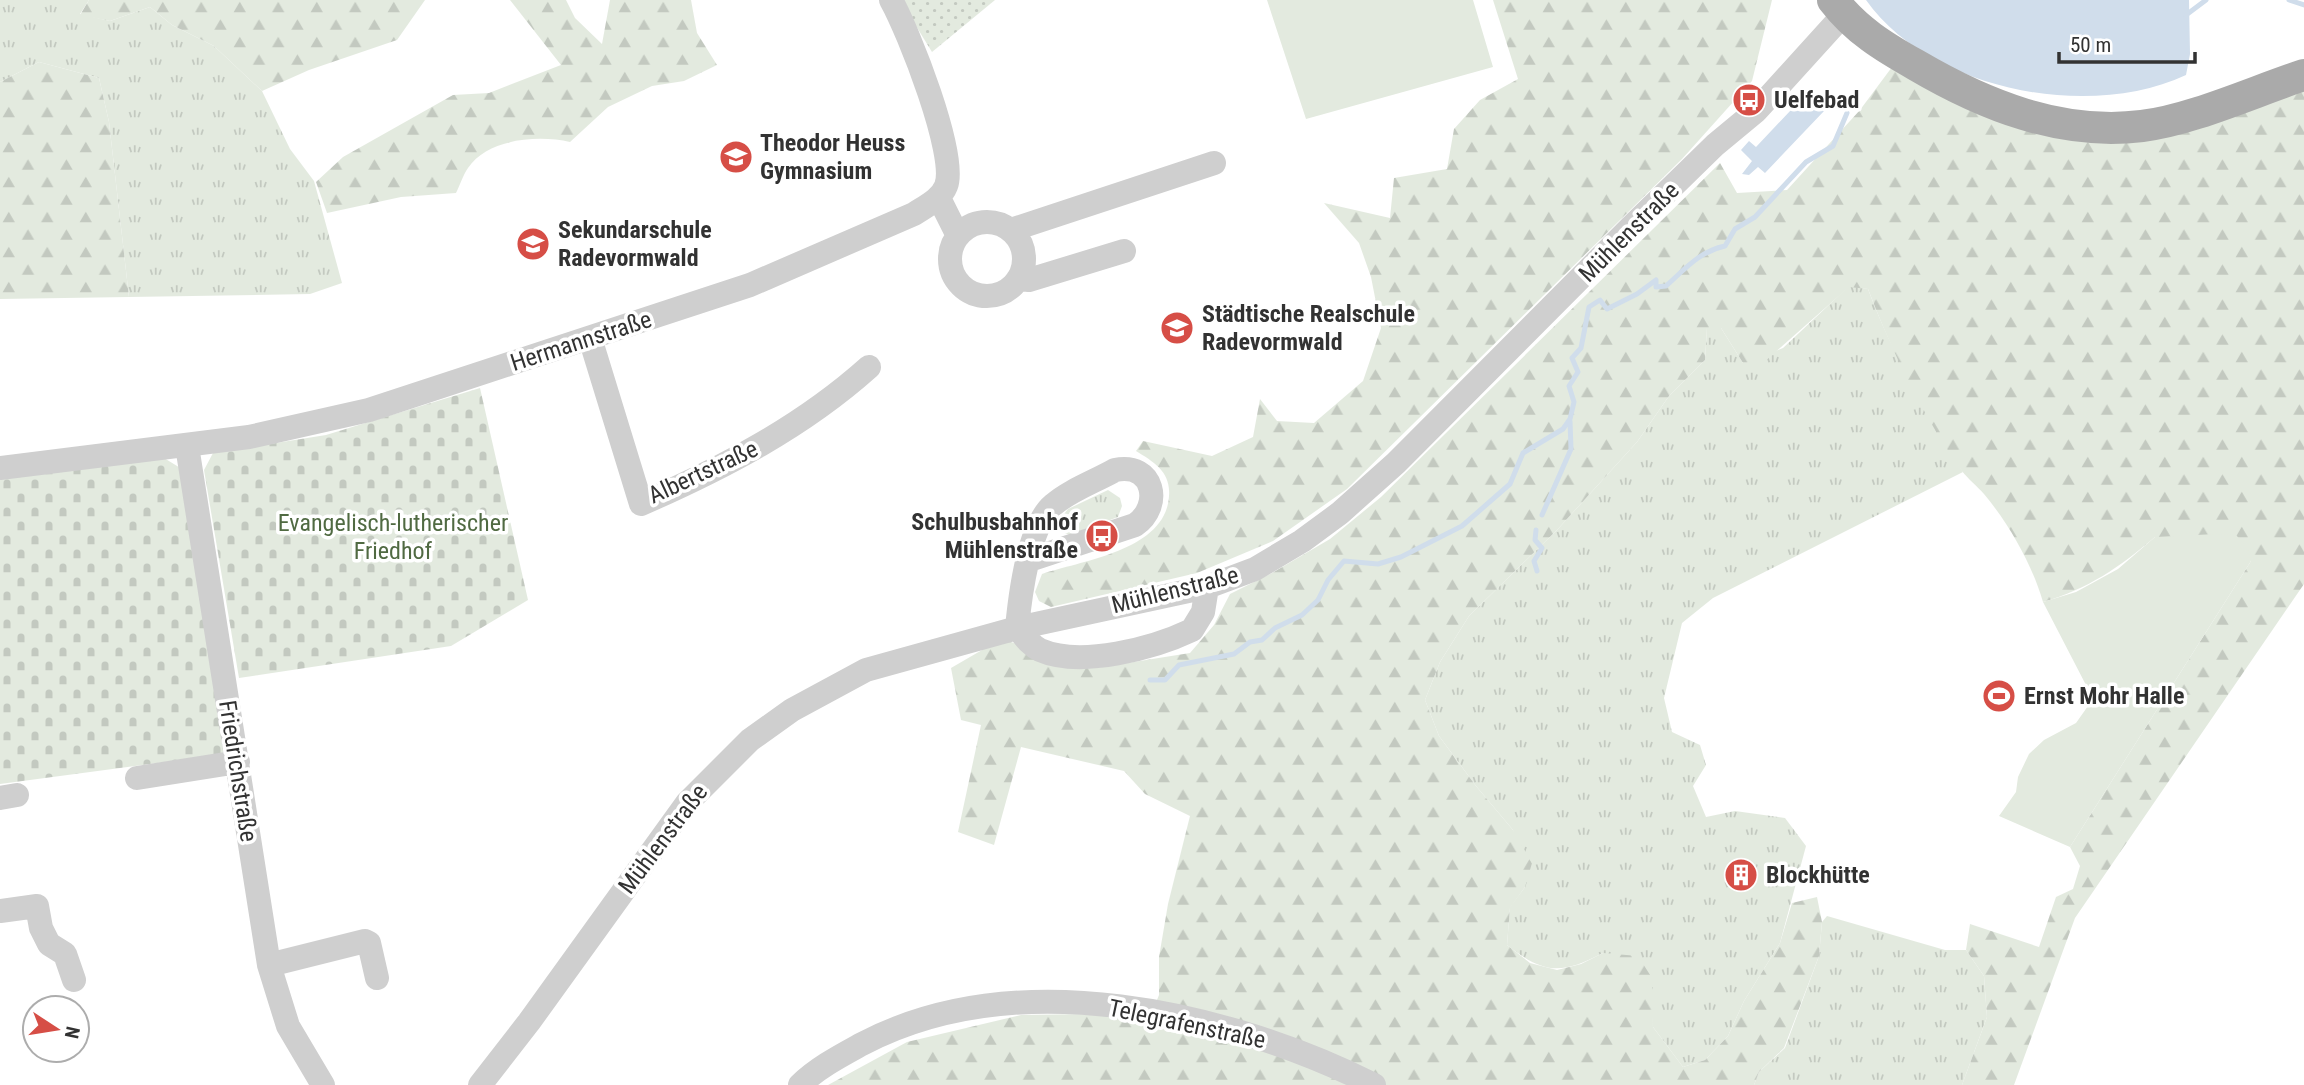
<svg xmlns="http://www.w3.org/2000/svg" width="2304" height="1085" viewBox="0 0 2304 1085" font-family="'Roboto Condensed',sans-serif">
  <defs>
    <pattern id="grass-tufts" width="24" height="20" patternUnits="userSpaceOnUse" patternTransform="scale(1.75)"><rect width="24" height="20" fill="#e3eadf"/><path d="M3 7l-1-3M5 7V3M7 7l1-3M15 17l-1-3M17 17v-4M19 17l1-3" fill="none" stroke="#c3c9c0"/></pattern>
    <pattern id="forest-firs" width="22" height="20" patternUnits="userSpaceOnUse" patternTransform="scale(1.75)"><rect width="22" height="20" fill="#e3eadf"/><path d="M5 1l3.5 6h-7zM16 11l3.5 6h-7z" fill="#c3c9c0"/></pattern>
    <pattern id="cemetery-stones" width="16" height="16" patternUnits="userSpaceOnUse" patternTransform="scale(1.75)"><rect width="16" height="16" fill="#e3eadf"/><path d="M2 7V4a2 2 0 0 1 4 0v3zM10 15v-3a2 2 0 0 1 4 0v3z" fill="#c3c9c0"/></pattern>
    <pattern id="garden-dots" width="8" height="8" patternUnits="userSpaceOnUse" patternTransform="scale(1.75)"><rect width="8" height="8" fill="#e3eadf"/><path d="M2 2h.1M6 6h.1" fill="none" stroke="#c3c9c0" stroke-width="1.8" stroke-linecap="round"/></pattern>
  </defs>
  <rect width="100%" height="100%" fill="#fff"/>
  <path fill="url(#grass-tufts)" d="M0,0H89L80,14L110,21L150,7L172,25L214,46L262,91L290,149L314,181L342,283L310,294L129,297L109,122L99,78L39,62L0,82Z
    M1849,286L1868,289C1892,354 1927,413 1963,472L1713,598L1682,623L1664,698L1672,732L1700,745L1706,765L1693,786L1706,817L1735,811L1785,818L1806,846L1780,943L1744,1001L1728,1036L1705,1060L1683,1067L1653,1027L1651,1008L1603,953C1561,975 1544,974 1507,945L1510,907L1525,887L1513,830L1476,786L1439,736L1425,700L1440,662L1469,616L1557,530L1637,442L1669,396L1705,360L1707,327L1721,328L1743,363L1783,348Z
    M1108,490L1120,498L1122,506L1118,517L1070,535L1062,532L1058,522L1068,509Z
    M1827,916L1945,950H1966L1984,976L1987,1017L1962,1085H1754L1759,1072L1785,1048L1819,956L1822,922Z"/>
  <path fill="url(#forest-firs)" d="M89,0H425L397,40L309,70L262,91L214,46L172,25L150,7L110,21L80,15Z
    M510,0H566L575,18L602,44L610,0H691L697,33L717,65L684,81L652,86L608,107L570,142C539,135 488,138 468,168C463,175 460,185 456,193L401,197L327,213L316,182L343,157L453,95L489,93L561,65Z
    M1493,0H1772L1752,81L1682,159L1347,489L1273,541L1197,573L1051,607L1039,601L1035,592L1042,574C1084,560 1166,550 1169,496C1171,472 1154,462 1136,451L1143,441L1212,456L1253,437L1260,399L1277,421L1314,423L1363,381L1381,328L1371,277L1359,243L1324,203L1390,218L1394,178L1447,169L1454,129L1480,100L1518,79Z
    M39,62L99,78L109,122L129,297L0,299V82Z
    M1895,63L2051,129L2304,85V584L2075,918L2014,1085H1962L1987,1017L1984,976L1966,950L1970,924L2039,947L2056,897L2073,889L2080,866L2070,847L2251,561L2155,537C2120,567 2088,589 2043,602C2032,564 2009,524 1984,494C1977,486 1968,479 1962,471C1923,416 1892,352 1868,289L1849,287L1763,363H1743L1721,328H1707L1705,360L1669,396L1637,442L1557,530L1469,616L1440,662L1425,700L1439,736L1476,786L1513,830L1532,863L1525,887L1510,908L1507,945L1530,963L1557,970L1581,964L1603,953L1638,956L1652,978L1653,1027L1683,1067L1705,1060L1728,1036L1744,1001L1780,943L1792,903L1817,897L1822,922L1819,956L1784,1048L1759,1072L1754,1085H828L907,1042L1021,1015L1089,1014L1149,1020L1159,995V957L1168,904L1190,816L1145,794L1124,771L1021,747L994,845L958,832L981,725L961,720L951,668L1001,639L1096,668L1190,653L1214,625L1230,594L1272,573L1330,539L1381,497L1720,163L1737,193L1787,190L1860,110Z"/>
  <path fill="url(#cemetery-stones)" d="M480,388L528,600L451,646L239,678L204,470L213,453L326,435Z
    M164,458L182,469L225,754L0,784V478Z"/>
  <path fill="#e3eadf" d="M1267,0H1473L1493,67L1306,119Z
    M2216,534L2236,535L2247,547L2251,561L2070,847L1999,816L2016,792L2018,777L2029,754L2044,740L2076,723L2088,706L2087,687L2043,602L2076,592L2118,569L2155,537Z"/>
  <path fill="url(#garden-dots)" d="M900,0H995L932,52Z"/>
  <path fill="#d0ddeb" d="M1866,0H2189L2190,54L2186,75C2088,121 1930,90 1866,0Z
    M1807,93L1825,110L1765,173L1758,167L1749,175L1742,174L1752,161L1741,150L1749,141L1756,147Z"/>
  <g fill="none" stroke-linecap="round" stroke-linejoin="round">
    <path stroke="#d0ddeb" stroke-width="5" d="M2289,0L2304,5
      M2186,15L2206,0
      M1542,515L1571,449L1570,421
      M1536,530L1535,540L1542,548L1534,561L1537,571
      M1150,680H1165L1179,665L1234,654L1250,642L1262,640L1275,628L1302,615L1318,600L1328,580L1344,561L1378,564L1401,557L1462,526L1510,484L1523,453L1563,429L1570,419L1574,402L1569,386L1578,372L1572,358L1581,348L1589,307L1600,300L1607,309L1637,294L1656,280V287L1666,286C1684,270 1700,251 1725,246L1735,229L1755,217L1806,162L1833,146L1847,113"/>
    <path stroke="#cfcfcf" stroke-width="24" d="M939,198L958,236
      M950 259a37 37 0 1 1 74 0a37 37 0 1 1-74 0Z
      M1011,230L1214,163
      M1018,279L1029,280L1124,251
      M590,338L641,504C723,468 802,427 869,367
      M187,446L269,965L288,1026L323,1085
      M0,468L249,437L369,410L750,285L914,214C926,206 941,199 946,186C958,156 908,30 891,0
      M1029,560L1135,525C1163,506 1154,462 1115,470C1096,481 1070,490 1053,505C1029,525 1020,596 1017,628C1024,636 1030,645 1040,650C1081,668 1154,648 1192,630L1203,612L1207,587
      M137,778L238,762
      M0,798L17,795
      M0,911L37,906L41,928L49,944L65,954L74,980
      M269,965L365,941L369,943L377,978
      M480,1085L529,1022L687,803L750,740L792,710L866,670L1017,628L1207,587L1255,569L1302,541L1340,513L1396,463L1631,227L1715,145L1756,111L1844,14
      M800,1085C817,1068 842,1055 862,1044C1016,963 1226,1011 1374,1085"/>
    <path stroke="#aaa" stroke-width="32" d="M1833,0C1856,30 1884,47 1916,65C1984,105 2061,136 2142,126C2192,120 2255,91 2304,75"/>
  </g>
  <defs>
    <symbol id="bus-disc" viewBox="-11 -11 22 22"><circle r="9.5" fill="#d64e46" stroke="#fff"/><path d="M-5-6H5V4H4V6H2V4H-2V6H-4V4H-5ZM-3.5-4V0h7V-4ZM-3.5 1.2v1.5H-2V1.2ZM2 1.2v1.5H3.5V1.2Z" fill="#fff"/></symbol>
    <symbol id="university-disc" viewBox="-11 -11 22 22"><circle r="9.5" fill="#d64e46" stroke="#fff"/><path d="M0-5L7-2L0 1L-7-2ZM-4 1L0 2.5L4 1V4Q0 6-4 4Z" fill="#fff"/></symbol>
    <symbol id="school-disc" viewBox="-11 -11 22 22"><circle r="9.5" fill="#d64e46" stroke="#fff"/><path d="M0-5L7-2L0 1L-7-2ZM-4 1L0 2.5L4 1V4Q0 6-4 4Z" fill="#fff"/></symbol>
    <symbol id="stadium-disc" viewBox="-11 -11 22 22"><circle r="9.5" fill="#d64e46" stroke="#fff"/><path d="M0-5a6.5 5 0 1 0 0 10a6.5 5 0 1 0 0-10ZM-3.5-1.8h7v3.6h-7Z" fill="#fff"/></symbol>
    <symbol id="building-disc" viewBox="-11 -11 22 22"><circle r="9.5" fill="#d64e46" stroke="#fff"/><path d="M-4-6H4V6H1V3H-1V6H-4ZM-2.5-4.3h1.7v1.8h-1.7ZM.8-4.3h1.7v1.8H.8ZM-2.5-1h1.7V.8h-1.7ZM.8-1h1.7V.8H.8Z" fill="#fff"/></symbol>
  </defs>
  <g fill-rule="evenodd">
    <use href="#bus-disc" x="1730" y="81" width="38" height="38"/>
    <use href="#university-disc" x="717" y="138" width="38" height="38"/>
    <use href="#school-disc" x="514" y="225" width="38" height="38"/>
    <use href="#school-disc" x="1158" y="309" width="38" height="38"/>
    <use href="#bus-disc" x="1083" y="517" width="38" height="38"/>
    <use href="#stadium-disc" x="1980" y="677" width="38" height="38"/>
    <use href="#building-disc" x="1722" y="856" width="38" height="38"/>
  </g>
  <g text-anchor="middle" stroke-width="7" stroke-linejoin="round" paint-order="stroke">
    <g font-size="24" font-weight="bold" fill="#323232" stroke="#fff" text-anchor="start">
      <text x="1774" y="108">Uelfebad</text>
      <text x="760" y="151">Theodor Heuss<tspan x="760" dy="28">Gymnasium</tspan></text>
      <text x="558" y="238">Sekundarschule<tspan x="558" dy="28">Radevormwald</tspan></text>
      <text x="1202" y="322">Städtische Realschule<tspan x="1202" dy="28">Radevormwald</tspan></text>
      <text x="1078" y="530" text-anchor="end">Schulbusbahnhof<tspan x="1078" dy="28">Mühlenstraße</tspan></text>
      <text x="2024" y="704">Ernst Mohr Halle</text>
      <text x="1766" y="883">Blockhütte</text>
    </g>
    <g font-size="24" fill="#323232" stroke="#fff">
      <text transform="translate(1629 232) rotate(-45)" y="8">Mühlenstraße</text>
      <text transform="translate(581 341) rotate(-18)" y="8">Hermannstraße</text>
      <text transform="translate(703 472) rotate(-25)" y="8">Albertstraße</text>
      <text transform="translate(1175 590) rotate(-14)" y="8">Mühlenstraße</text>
      <text transform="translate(238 771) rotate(81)" y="8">Friedrichstraße</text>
      <text transform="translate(663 839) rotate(-53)" y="8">Mühlenstraße</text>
      <text transform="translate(1187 1024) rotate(12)" y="8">Telegrafenstraße</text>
    </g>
    <g font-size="24" fill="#506a42" stroke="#fff">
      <text x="393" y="531">Evangelisch-lutherischer<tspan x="393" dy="28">Friedhof</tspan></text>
    </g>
  </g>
  <g transform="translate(56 1029) rotate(102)"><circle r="33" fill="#ffffff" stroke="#adadad" stroke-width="2"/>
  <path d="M0-5L12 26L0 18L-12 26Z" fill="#d64e46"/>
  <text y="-10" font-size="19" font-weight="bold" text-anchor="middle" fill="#323232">N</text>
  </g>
  <path d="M2059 52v10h136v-10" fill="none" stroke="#323232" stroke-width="3.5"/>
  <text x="2070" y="52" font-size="21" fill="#323232" stroke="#ffffff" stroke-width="5" paint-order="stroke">50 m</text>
</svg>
